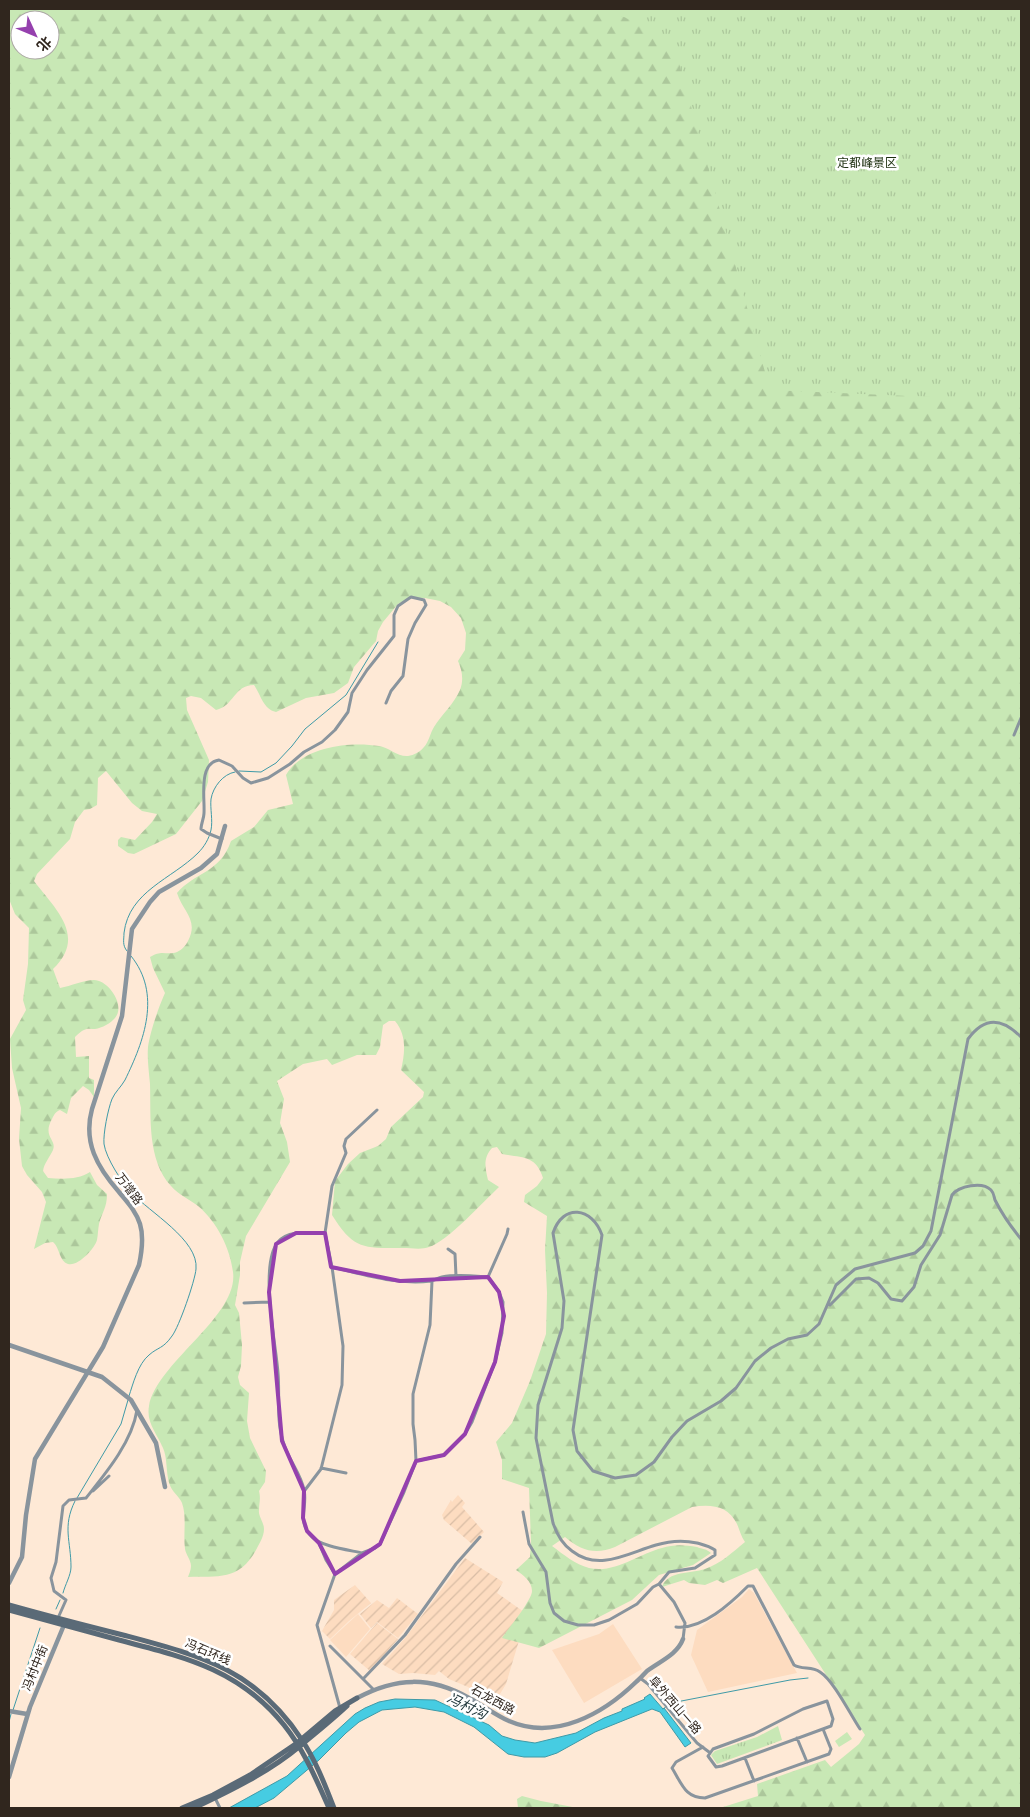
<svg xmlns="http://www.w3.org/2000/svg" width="1030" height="1817" viewBox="0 0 1030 1817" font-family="'Varela Round','Noto Sans SC',sans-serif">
  <defs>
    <pattern id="industrial-furrows" width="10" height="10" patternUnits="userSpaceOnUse" patternTransform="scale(1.25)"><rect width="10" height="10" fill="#fddcc0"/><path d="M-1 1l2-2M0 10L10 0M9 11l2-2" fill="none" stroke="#d9bda5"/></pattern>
    <pattern id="forest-firs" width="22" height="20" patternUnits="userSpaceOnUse" patternTransform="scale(1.25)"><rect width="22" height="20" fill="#c8e8b5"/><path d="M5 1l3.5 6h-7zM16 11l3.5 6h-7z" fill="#acc79b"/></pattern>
    <pattern id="park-tufts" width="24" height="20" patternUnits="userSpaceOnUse" patternTransform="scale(1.25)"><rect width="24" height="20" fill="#c8e8b5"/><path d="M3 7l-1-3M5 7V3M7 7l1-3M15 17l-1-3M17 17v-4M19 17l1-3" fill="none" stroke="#acc79b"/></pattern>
  </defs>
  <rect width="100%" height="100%" fill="#fee9d6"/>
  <path fill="#fddcc0" d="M749,1589L754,1593L797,1673L708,1692L691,1655L697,1630L742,1597Z
    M358,1614L370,1629L346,1657L330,1640Z
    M613,1624L642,1669L584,1703L552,1650L599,1634Z"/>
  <path fill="url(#industrial-furrows)" d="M458,1495L465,1503L462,1507L484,1532L472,1544L444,1520L442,1515L451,1500L452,1502Z
    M465,1558L503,1582L497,1593L527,1614L506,1684L494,1704L468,1687L449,1679L439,1671L435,1675L413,1673L399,1674L382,1664L406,1637Z
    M355,1585L371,1603L349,1621L330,1639L322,1631L334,1610V1600Z
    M397,1598L418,1614L398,1638L377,1622L371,1628L360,1614L377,1600L389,1608Z
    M377,1623L398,1639L370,1671L350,1654Z"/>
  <path fill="#c8e8b5" d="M847,1732L852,1739L839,1747L835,1741Z"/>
  <path fill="url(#forest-firs)" fill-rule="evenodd" d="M9,9H1021V1808H720L758,1796L757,1784L825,1760L831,1767L859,1744L865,1735L757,1568L723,1583L717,1580L705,1585L689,1583L684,1580L662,1587C668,1570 691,1574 705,1569C720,1564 733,1552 745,1542C741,1536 740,1531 737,1524C728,1505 710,1504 692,1507L615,1547C596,1555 581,1551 565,1537L552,1546C564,1555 575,1564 589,1568C615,1574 638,1554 662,1548C674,1544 685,1545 697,1547C702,1549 707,1549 711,1553L693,1565L659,1575L632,1600L539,1648L502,1638C508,1629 532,1600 532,1591C532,1581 523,1575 516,1570L530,1557L531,1542L529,1488L502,1479V1460L496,1442L512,1423L530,1381L546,1334L547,1293L545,1250L547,1216L524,1202L525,1195L537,1186L543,1178C536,1155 522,1158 502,1154L497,1147L492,1148C483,1158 485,1167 488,1180L499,1187C484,1201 447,1242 429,1247C422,1250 411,1248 403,1248C363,1248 354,1250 332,1215L335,1181L348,1164L360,1153L378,1146L386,1139L391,1127L423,1097L424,1092L401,1070C405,1053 407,1035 395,1021H389L383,1025L380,1047L376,1055H357L332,1065L327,1059L303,1064L277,1081L284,1099L280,1123L287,1142L290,1162L246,1236L240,1262V1275L235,1305L239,1313L242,1345L241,1366L238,1377L240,1385L249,1393L247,1421L250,1438L266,1471L265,1482L259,1491C261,1499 259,1503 259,1510C258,1516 264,1522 264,1529C264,1537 259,1544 256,1550C239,1581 218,1576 188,1577C189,1574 191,1570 191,1566C191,1560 186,1555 185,1549C183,1534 187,1517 182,1503C179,1495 170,1492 168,1478C166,1468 167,1457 163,1448C157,1433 146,1423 149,1406C157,1362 239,1316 233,1272C230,1248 217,1222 198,1206C189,1199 179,1195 171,1186C147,1160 151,1117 150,1084C149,1072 147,1059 148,1047C150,1032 159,1006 165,993L153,968L150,957C163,949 166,956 177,952C182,950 186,945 188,941C199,920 183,912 177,893C195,872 220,873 231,841L254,827L268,810L293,804L286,775C302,747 349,741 379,746C388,747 398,757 408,756C414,755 420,752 424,747C429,742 430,733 434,727C442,714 454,704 460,690C464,680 462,670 458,661L465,650L466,633L461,618L451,607L440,601L425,598H409L398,604L383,622L378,631L376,641L354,667L348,683L334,693L306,698L276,712C263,709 261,695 254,685C234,685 234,706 216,710L201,698L191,696L186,698L187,710L209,760L208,782L202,801L176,834L134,854L128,853L118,846V840L121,837L135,840L152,822L157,814L142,811L132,803L106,771L98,778L97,805L90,809L84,810L75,822L70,839L37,874L34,881C56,910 87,936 53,969L60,988C71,986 84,980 94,980C108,980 126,1005 115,1018C111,1023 102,1028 95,1029C92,1029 87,1028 84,1030C81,1031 77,1035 75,1037L76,1057L89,1056V1078L94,1080V1097L89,1090L83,1086L71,1098L67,1114L60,1110C55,1112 54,1115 52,1119C42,1137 57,1139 53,1150C50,1157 44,1163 43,1171L48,1178C62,1179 78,1180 90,1172L97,1185L107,1194C107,1208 102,1212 99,1224C98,1229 98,1235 97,1240C95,1248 78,1267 68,1264C59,1261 60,1248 53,1242L45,1243L34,1249L46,1202L42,1192L27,1175L22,1166L19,1139L21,1108L12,1068L10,1039L26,1010L23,1000L28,964L29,928L15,914L9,899ZM20,20H50V50H20Z
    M522,1796L541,1801L578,1808H518L517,1799Z"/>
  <path fill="url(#park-tufts)" d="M605,9H1021V401L770,390L672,38Z
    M778,1726L782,1740L717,1764L711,1755L715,1751L757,1737Z"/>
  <path fill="#46cce2" stroke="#3f9aa7" d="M650,1694L663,1709L664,1708L691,1743L685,1747L660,1712L652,1709L595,1732L557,1753L545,1757H524L508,1754L474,1727L444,1712L415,1707L382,1710L359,1722L346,1733L319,1760L274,1798L255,1808H229L287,1776L355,1714L365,1708L379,1702L395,1699L435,1700L489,1725L502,1736L515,1740L535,1743L576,1733L604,1718L622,1711V1709L645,1699L644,1698Z"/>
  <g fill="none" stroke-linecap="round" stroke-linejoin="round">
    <path stroke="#3f9aa7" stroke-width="1" d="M239,771L261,772L276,763L292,746L305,729L346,695L378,642
      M127,951C122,945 124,940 124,933C129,891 172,879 198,853C204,847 209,839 211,830C213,820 210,809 211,799C213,787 223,774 235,772
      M129,1396C133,1384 138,1364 149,1355C158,1347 163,1349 172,1336C179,1327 195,1281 196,1269C199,1240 149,1212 132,1193C122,1183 106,1158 104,1144C103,1134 108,1109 112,1099C115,1092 121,1087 125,1080C144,1041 162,994 131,956
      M77,1498L121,1424L128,1400
      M63,1593C65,1585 71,1575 71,1567C71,1541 62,1527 75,1501
      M56,1609L60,1600
      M663,1709L671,1703L790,1680L808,1678
      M13,1710L40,1628
      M9,1722L11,1714"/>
    <path stroke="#89949d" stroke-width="3" d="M1014,735L1021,718
      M222,839L207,833L201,829C201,824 204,818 204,813C205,798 198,763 219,760L232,766L243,778L251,783L268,778L290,764L304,752L322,742L335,730L348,712L352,693L367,670L394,636V615L398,606L411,597L424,600L426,605L415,623L408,639L403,676L391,691L386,703
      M325,1233C311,1233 288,1229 278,1242C259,1265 276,1344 278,1373C280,1395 276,1420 283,1441C287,1458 301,1473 304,1490C308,1507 296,1521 312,1537C320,1546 349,1550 362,1553
      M448,1249L455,1254L456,1276
      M332,1267C364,1275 397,1285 431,1281C435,1280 438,1278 442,1277C457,1274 473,1276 488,1277L499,1292L503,1302L502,1333L495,1362L472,1422L465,1434L444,1455L416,1461
      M488,1277L507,1234L508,1229
      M244,1303L270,1302
      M830,1305L856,1279L869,1278L878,1283L891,1299L902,1301L914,1287L921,1265L940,1235L952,1195C959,1186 982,1181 991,1190C994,1193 994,1197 995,1200C1002,1214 1012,1228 1021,1239
      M321,1468L346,1473
      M305,1490L321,1469L342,1385L343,1346L332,1267L325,1233L332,1186L346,1153L344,1146L346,1139L377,1110
      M93,1491L109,1476
      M523,1512L529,1544L546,1572L550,1603L554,1613L564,1621L578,1625H594L609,1620L637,1604L653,1587L659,1584
      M319,1543L326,1560L335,1574L362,1553L375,1548L380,1544L404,1492L416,1461L415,1440L413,1424V1394L430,1325L432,1281
      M335,1574L317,1625L340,1708
      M58,1618L66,1600L54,1591L51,1578L56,1562L63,1506L69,1500L86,1498C106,1473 132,1442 137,1410
      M676,1627C702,1630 731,1603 748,1586H753L794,1665C802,1670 812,1666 820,1672C834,1681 850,1714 860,1729
      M683,1639L685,1623L674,1602L659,1584L669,1572L695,1568L715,1555V1550C709,1546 704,1545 697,1543C684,1540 669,1541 656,1545C628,1553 599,1572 572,1551C562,1544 557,1535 553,1523L536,1438L538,1405L562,1328L564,1301L553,1233C563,1203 592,1207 602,1235L573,1430L577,1451L593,1471L615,1478L636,1475L654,1462L672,1437L687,1421L721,1401L736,1388L755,1361L771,1348L788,1339L807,1335L819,1324L836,1285L855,1269L915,1253L923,1246L931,1231L935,1210L968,1039C985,1016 1002,1018 1021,1037
      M330,1646L373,1689
      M640,1678L648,1684L697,1743L709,1752
      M363,1679L405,1635L456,1564L480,1537
      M827,1701L833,1719L831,1726L722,1766L716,1767L708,1756L713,1749L754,1734L803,1709Z
      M797,1738L807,1762
      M703,1747L676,1762L672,1768C682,1784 685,1798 705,1798L829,1754L831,1749L823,1729
      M745,1758L754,1781
      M215,1798L220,1808"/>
    <path stroke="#89949d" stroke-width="4.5" d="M9,1345L102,1377L131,1400L156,1443L165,1487
      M9,1583L22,1557L26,1515L35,1459L103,1347L139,1265C142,1251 144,1237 140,1224C136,1211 127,1202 119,1192C97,1167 83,1142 92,1109L122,1016L132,929L150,902L159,892L201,868L217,854L225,826
      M357,1698C396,1677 430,1676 469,1698C483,1705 495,1715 509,1721C555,1741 603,1714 636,1682C640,1679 643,1675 647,1671C660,1661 677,1655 683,1639
      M9,1711L27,1714
      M9,1777L30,1707L64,1625"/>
    <path stroke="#5a6a77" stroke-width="5" d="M9,1605C48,1616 87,1626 127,1636C202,1656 256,1670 302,1740C316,1761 325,1785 334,1808
      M9,1610C45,1620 82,1630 119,1640C184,1657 239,1669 284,1725C304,1750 316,1779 329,1808
      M182,1808L213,1795L250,1775L297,1743L335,1711L357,1698
      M194,1808C230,1791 269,1772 300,1746C316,1733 332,1720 347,1706"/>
  </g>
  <path fill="none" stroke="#9540ae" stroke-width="4" stroke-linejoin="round" d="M296,1233H325L331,1267L400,1281L488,1277L499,1292L504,1316L495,1362L465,1434L444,1455L416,1461L380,1544L335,1574L319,1543L307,1531L303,1518L304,1491L282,1441L269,1292L276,1244Z"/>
  <g text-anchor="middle" stroke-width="5" stroke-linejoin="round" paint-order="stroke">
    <g font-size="12" fill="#1e3111" stroke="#fff">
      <text x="867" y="167">定都峰景区</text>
    </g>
    <g font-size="12" fill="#30261e" stroke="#fff">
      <text transform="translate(129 1189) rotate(53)" y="4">万增路</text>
      <text transform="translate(208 1652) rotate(23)" y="4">冯石环线</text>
      <text transform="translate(35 1668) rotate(-68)" y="4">冯村中街</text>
      <text transform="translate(493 1700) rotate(29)" y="4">石龙西路</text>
      <text transform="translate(675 1705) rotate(49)" y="4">阜外西山一路</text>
    </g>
    <g font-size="14" font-style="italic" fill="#1b3236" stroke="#fff">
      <text transform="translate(467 1706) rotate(26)" y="5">冯村沟</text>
    </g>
  </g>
  <rect width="1030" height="1817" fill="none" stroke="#30261e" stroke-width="20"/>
  <g transform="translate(35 35) rotate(134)"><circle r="24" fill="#ffffff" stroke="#aca8a5"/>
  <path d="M0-4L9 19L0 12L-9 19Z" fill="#9540ae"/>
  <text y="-8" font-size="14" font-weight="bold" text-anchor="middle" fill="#30261e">北</text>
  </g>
</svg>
